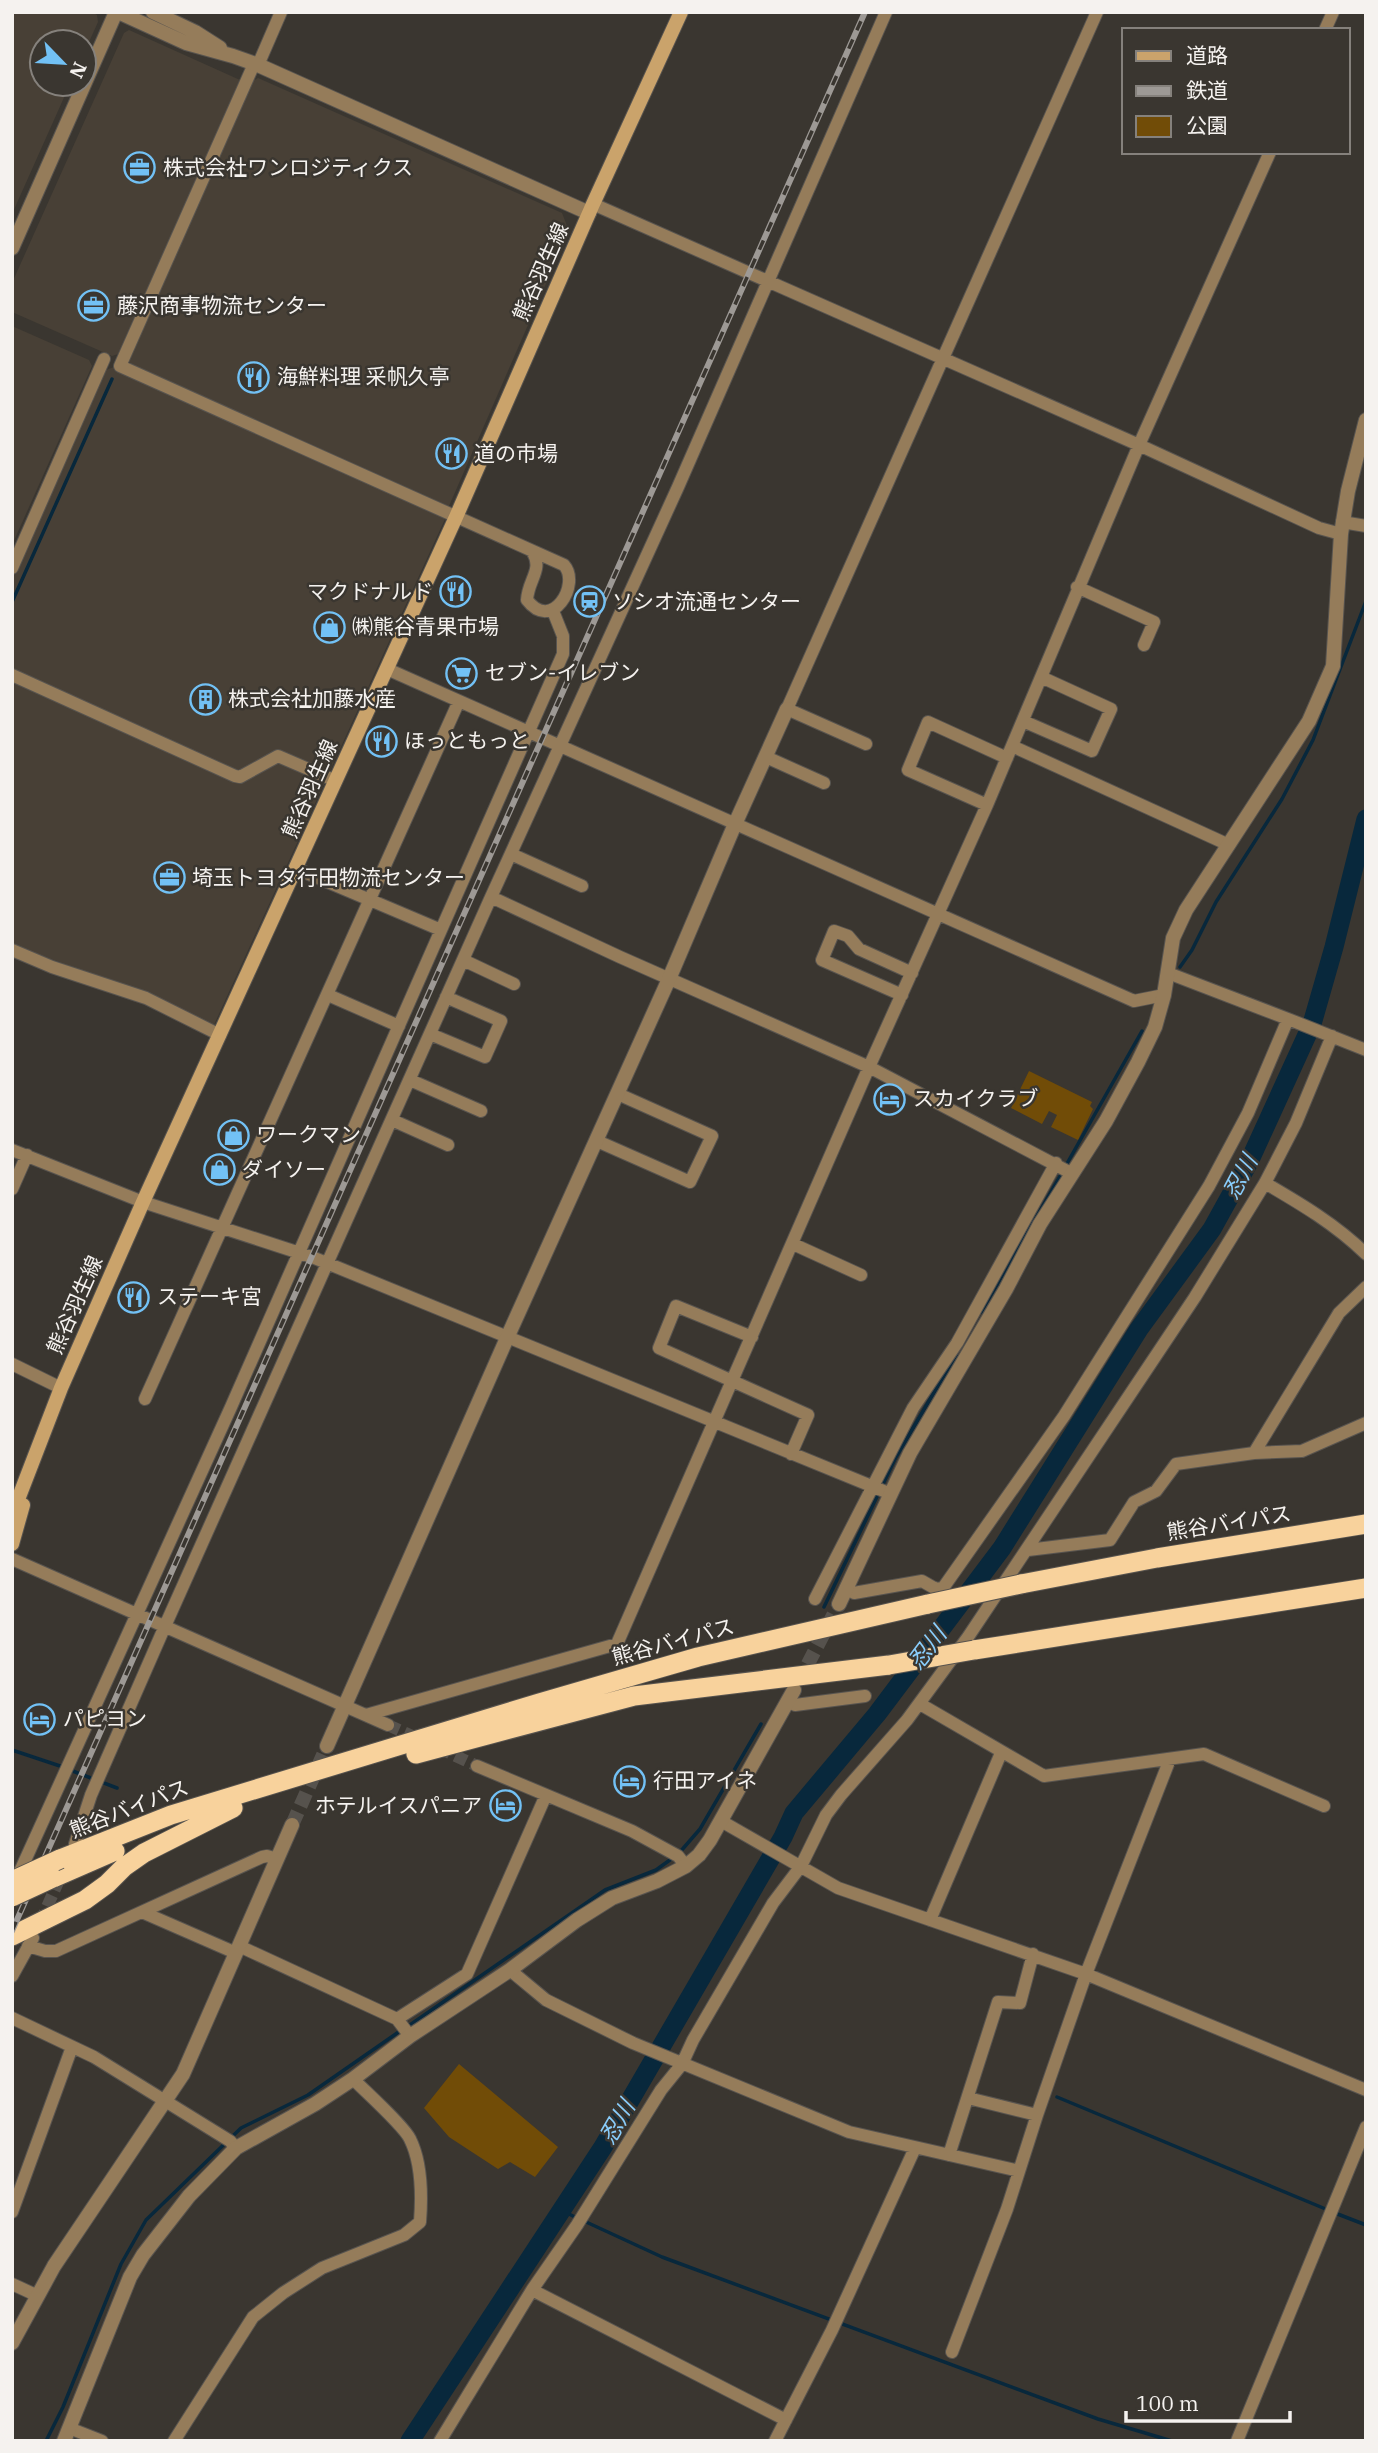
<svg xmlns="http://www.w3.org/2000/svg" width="1378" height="2453" viewBox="0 0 1378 2453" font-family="'IBM Plex Serif','Noto Sans JP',serif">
  <rect width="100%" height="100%" fill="#3a3630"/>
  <path fill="#484036" d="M12,12H92L97,15L98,22L84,53V42H42V84H70L12,214Z
    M129,30L240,80L118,354L112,356L12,312V283L124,33Z
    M258,78L562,213L569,231L449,506L127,362L253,81Z
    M12,326L89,360L92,366L12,545Z
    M114,367L445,519L213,1027L145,993L12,945V575L103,371Z"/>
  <path fill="#714c07" d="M1029,1071L1092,1102L1090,1106L1093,1109L1078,1140L1051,1127L1057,1115L1049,1111L1042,1124L1011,1108Z
    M459,2064L558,2147L535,2177L510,2162L498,2169L449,2137L424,2108Z"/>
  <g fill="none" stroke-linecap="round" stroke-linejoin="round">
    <path stroke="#08283c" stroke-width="3.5" d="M12,602L112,379
      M1180,967L1192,950L1216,902L1282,799L1313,740L1366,601
      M1065,1167L1142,1031
      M981,1312L1062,1173
      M824,1607L896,1457L956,1355
      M12,1750L63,1767
      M70,1770L117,1788
      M680,1852L700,1829L761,1724
      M407,2027L605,1890L656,1870L674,1857
      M1057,2097L1328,2210
      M561,2210L577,2218
      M1335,2213L1366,2225
      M584,2221L662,2257L1098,2419L1172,2441
      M46,2441L63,2407L121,2264L146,2220L241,2128L308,2095L400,2031"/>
    <path stroke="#08283c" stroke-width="19" d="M410,2441L603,2147L783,1837L794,1813L877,1714L1002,1548L1139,1329L1212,1229L1249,1162L1312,1024L1334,947L1366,819"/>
    <path stroke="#56524d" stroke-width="12" stroke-dasharray="12 6" stroke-linecap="butt" d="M388,1725L419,1739
      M439,1748L477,1766
      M40,1923L62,1873"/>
    <path stroke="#56524d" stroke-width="14" stroke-dasharray="14 7" stroke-linecap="butt" d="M798,1683L839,1604
      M292,1825L327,1746"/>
    <defs>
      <path id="minor" d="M1325,30L1333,12
        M254,64L120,366L564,565C581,584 552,633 527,600C528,579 544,570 532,551
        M258,65L281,12
        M593,204L1139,445L1319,528L1341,534
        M1342,522L1366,526
        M12,568L104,359
        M1077,587L1154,622L1144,645
        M387,669L1134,1001L1164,995
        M12,675L235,776L240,777L278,756L336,781
        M1023,721L1092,751L1111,709L1041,677
        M866,744L787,709L1097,12
        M1012,746L1229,845
        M766,757L824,783
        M987,805L908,770L928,722L1007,758
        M511,854L582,886
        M297,869L441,930L563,654V636L553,611
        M491,897L620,957L869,1067L1071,1173
        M12,950L52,967L146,998L220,1035
        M463,960L514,984
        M328,995L399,1026
        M902,995L822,960L834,931L848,936L859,949L912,973
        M1288,1019L1366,1050
        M430,1034L485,1057L501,1021L446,997
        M410,1080L481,1111
        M392,1120L448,1145
        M597,1141L690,1182L712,1136L618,1094
        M12,1150L143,1202L312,1257L891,1494
        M1265,1183C1301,1204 1335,1224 1366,1254
        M12,1189L27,1155
        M793,1244L861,1275
        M752,1337L676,1306L659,1348L808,1415L791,1454
        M12,1364L61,1388
        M145,1399L459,701
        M1254,1453L1339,1313L1366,1287
        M1028,1550L1110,1540L1134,1502L1156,1491L1176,1464L1254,1453L1302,1451L1366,1423
        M12,1559L388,1725
        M846,1588L854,1593L922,1581L936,1589L943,1588L1064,1416L1209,1186L1248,1113L1288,1019L1168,973
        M815,1599L913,1408L957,1343L1056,1163
        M788,1701L795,1705L865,1696
        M920,1704L1044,1776L1204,1754L1324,1806
        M366,1715L617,1644L869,1067L987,805L1139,445L1270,152
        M477,1766L632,1831L678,1856L686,1866
        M721,1821L838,1888L1086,1974L1366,2090
        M75,1844L91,1795L165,1626L491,897L678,487L886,12
        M17,1878L231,1407L441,930
        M142,1912L236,1953
        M930,1920L1001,1753
        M28,1946L45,1951H56L262,1857L267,1856L277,1859
        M239,1946L397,2019
        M510,1970L546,2000L633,2043L849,2132L1019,2171
        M12,1976L33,1938
        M12,2018L94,2057L230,2141L236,2148
        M410,2036L397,2019L467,1974L546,1795
        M968,2098L1037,2115
        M949,2155L998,2002L1020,2003L1033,1954
        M12,2212L72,2047
        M12,2284L38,2296
        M532,2290L786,2420
        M952,2352L1007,2209L1037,2115L1086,1974L1170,1759
        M69,2428L102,2441
        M174,2441L253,2317L283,2293L322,2268L404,2235L420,2222C422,2196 422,2163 410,2139C404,2126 366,2092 353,2079
        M440,2441L532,2290L577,2225L661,2090L682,2064L693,2040L773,1903L801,1866L826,1815L841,1795L907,1720L968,1637L1195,1297L1265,1183L1296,1123L1332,1036
        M775,2441L832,2330L915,2148
        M1237,2441L1366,2127"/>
      <path id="tertiary" d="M118,12L186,43L233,56L258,65L589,213
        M153,12L195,32L220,48
        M12,248L116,12
        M839,1604L910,1453L1006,1289L1040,1224L1106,1121L1138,1062L1155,1027L1164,995L1173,938L1186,910L1309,721L1333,666L1341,534L1348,491L1366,420
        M327,1746L507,1338L669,979L735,824L787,709
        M12,2343L54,2266L183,2074L292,1825
        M64,2441L130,2277L143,2255L189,2196L236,2148L315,2104L353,2079L410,2036L510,1970L577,1920L612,1898L657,1881L686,1866L699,1855L710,1840L794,1690"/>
      <path id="secondary" d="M12,1515L61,1388L143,1202L456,517L593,204L681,12
        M12,1544L23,1505"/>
      <path id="trunk" d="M1021,1584L1157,1558L1366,1524
        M974,1650L1366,1588
        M416,1754L634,1696L889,1665
        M60,1859L171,1815L539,1703L698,1657L928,1604
        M53,1878L115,1851
        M12,1936L85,1900L107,1884L124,1867L144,1853L233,1808"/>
    </defs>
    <use href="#minor" stroke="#58544f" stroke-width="14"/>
    <use href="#tertiary" stroke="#58544f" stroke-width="16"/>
    <use href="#secondary" stroke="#58544f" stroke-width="16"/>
    <use href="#trunk" stroke="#58544f" stroke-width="21"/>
    <use href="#minor" stroke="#957c5a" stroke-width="12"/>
    <use href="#tertiary" stroke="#957c5a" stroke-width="14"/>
    <use href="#secondary" stroke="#caa36b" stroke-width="14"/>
    <use href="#trunk" stroke="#f8d29c" stroke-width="19"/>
    <defs>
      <path id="rail" d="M12,1931L865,12"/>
    </defs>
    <use href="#rail" stroke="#9d9995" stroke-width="6"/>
    <use href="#rail" stroke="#3a3630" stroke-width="3.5" stroke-dasharray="10" stroke-linecap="butt"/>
    <defs>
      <path id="trunk-bridge" d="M928,1604L1021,1584
        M889,1665L974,1650
        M12,1881L60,1859
        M12,1897L53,1878"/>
    </defs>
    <use href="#trunk-bridge" stroke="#58544f" stroke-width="21" stroke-linecap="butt"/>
    <use href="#trunk-bridge" stroke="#f8d29c" stroke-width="19"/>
  </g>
  <defs>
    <symbol id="office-ring" viewBox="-11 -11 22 22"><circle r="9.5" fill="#3a3630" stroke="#72c1f5" stroke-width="1.5"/><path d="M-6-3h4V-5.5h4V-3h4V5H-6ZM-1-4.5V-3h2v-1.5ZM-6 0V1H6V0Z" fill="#72c1f5"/></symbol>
    <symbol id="restaurant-ring" viewBox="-11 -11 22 22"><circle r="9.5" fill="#3a3630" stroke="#72c1f5" stroke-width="1.5"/><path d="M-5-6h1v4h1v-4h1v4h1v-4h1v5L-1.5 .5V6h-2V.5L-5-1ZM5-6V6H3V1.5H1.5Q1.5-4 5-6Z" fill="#72c1f5"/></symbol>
    <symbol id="station-ring" viewBox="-11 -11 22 22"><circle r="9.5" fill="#3a3630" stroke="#72c1f5" stroke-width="1.5"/><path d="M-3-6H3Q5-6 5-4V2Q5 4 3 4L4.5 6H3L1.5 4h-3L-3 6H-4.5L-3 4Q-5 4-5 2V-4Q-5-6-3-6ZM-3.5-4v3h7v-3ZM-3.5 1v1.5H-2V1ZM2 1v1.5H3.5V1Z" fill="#72c1f5"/></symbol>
    <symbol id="shop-ring" viewBox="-11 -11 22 22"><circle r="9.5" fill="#3a3630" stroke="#72c1f5" stroke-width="1.5"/><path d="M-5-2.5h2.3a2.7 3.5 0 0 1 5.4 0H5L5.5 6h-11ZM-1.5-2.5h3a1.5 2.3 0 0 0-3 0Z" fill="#72c1f5"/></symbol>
    <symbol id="supermarket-ring" viewBox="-11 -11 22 22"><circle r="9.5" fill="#3a3630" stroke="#72c1f5" stroke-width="1.5"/><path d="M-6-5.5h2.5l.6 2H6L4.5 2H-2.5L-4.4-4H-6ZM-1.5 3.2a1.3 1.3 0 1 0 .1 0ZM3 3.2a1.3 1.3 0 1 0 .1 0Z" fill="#72c1f5"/></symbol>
    <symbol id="building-ring" viewBox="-11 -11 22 22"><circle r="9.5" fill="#3a3630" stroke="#72c1f5" stroke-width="1.5"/><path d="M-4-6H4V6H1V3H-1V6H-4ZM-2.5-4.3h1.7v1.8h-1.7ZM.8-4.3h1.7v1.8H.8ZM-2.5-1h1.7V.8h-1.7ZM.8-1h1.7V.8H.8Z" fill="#72c1f5"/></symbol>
    <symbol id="hotel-ring" viewBox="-11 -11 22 22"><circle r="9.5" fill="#3a3630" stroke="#72c1f5" stroke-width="1.5"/><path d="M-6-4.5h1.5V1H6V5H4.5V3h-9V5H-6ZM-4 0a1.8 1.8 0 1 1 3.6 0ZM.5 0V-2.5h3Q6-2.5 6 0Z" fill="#72c1f5"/></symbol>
  </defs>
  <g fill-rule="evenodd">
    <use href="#office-ring" x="122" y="150" width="35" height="35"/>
    <use href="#office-ring" x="76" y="288" width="35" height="35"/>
    <use href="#restaurant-ring" x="236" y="360" width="35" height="35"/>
    <use href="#restaurant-ring" x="434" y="436" width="35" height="35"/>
    <use href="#restaurant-ring" x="438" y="574" width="35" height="35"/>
    <use href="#station-ring" x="572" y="584" width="35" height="35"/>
    <use href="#shop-ring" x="312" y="610" width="35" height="35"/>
    <use href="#supermarket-ring" x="444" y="656" width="35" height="35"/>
    <use href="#building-ring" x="188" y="682" width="35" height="35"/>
    <use href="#restaurant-ring" x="364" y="724" width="35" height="35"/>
    <use href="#office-ring" x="152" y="860" width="35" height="35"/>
    <use href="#hotel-ring" x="872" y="1082" width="35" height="35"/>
    <use href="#shop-ring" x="216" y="1118" width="35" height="35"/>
    <use href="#shop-ring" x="202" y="1152" width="35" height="35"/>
    <use href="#restaurant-ring" x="116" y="1280" width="35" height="35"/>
    <use href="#hotel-ring" x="22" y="1702" width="35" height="35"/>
    <use href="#hotel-ring" x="612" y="1764" width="35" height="35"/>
    <use href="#hotel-ring" x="488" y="1788" width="35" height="35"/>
  </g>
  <g text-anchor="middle" stroke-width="5" stroke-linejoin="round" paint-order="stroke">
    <g font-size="21" fill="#f5f2ef" stroke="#3a3630" text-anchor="start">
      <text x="163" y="175">株式会社ワンロジティクス</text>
      <text x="117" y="313">藤沢商事物流センター</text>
      <text x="277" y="384">海鮮料理 采帆久亭</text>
      <text x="474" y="461">道の市場</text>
      <text x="433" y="599" text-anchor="end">マクドナルド</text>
      <text x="612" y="609">ソシオ流通センター</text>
      <text x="352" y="634">㈱熊谷青果市場</text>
      <text x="485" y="680">セブン-イレブン</text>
      <text x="228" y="706">株式会社加藤水産</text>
      <text x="404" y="748">ほっともっと</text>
      <text x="192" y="885">埼玉トヨタ行田物流センター</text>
      <text x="913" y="1106">スカイクラブ</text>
      <text x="256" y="1142">ワークマン</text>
      <text x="242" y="1177">ダイソー</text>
      <text x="157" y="1304">ステーキ宮</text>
      <text x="63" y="1726">パピヨン</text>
      <text x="653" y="1788">行田アイネ</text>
      <text x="482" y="1813" text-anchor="end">ホテルイスパニア</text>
    </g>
    <g font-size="21" fill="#f5f2ef" stroke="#3a3630">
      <text transform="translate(541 272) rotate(-66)" y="7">熊谷羽生線</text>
      <text transform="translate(310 789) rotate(-66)" y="7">熊谷羽生線</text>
      <text transform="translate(75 1305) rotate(-66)" y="7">熊谷羽生線</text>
      <text transform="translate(1229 1523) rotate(-9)" y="7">熊谷バイパス</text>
      <text transform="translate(673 1642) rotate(-15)" y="7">熊谷バイパス</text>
      <text transform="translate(129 1809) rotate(-21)" y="7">熊谷バイパス</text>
    </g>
    <g font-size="23" font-style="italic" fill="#89cdfb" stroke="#3a3630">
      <text transform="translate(1240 1177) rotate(-62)" y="8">忍川</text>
      <text transform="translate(927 1648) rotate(-53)" y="8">忍川</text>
      <text transform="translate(617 2122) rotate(-60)" y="8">忍川</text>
    </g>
  </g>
  <rect width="1378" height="2453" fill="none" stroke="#f5f2ef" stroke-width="28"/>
  <rect x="1122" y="28" width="228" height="126" fill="#3a3630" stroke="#85817c" stroke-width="2"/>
  <rect x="1136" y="51" width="35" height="10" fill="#caa36b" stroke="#85817c" stroke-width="2"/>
  <text x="1186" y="63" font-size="21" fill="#f5f2ef">道路</text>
  <rect x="1136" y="86" width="35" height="10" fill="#9d9995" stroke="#85817c" stroke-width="2"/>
  <text x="1186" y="98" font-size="21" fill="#f5f2ef">鉄道</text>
  <rect x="1136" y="116" width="35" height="21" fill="#714c07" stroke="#85817c" stroke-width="2"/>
  <text x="1186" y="133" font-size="21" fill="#f5f2ef">公園</text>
  <g transform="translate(63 63) rotate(115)"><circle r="33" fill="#3a3630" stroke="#85817c" stroke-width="2"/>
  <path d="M0-5L12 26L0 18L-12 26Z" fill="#72c1f5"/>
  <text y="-10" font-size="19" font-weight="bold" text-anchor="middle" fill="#f5f2ef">N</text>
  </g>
  <path d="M1126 2411v10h164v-10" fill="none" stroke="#f5f2ef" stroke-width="3.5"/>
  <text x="1136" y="2411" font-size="21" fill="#f5f2ef" stroke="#3a3630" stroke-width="5" paint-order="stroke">100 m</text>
</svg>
